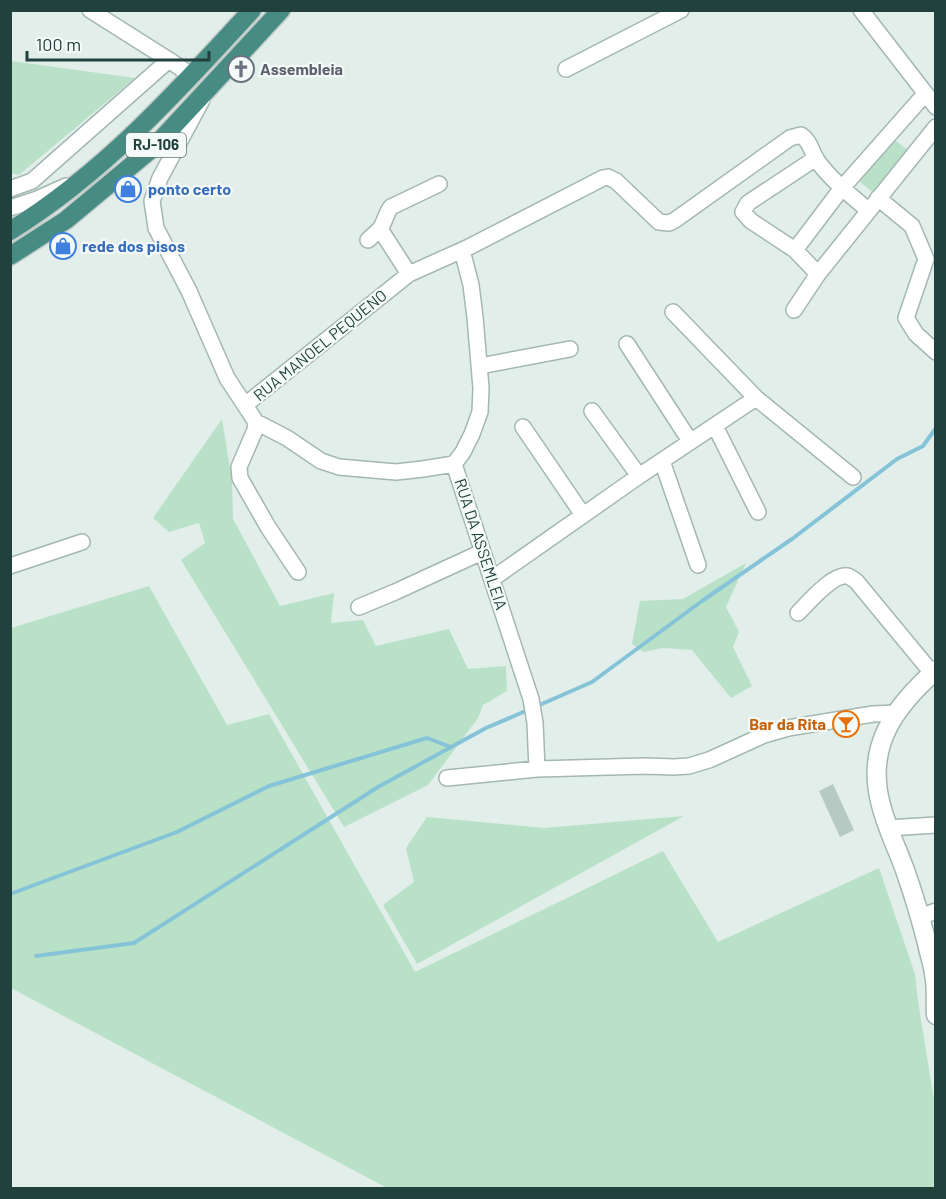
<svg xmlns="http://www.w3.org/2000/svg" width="946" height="1199" viewBox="0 0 946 1199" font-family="Barlow,sans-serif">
  <rect width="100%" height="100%" fill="#e2eeea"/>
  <path fill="#b9e1c8" d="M10,61H11L135,78L19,175L11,173Z
    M888,135L909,151L875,194L854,177Z
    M222,419L232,481L233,519L280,606L334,593L331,623L363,620L376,646L449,629L468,669L506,666L507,691L483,705L478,718L428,785L344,827L181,560L205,543L199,523L169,532L153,518Z
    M746,563L726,607L739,632L733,647L752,686L731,698L692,650L663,648L644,652L632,644L640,601L683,599Z
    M149,586L227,725L269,714L415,972L663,851L718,942L879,868L915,974L918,1001L935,1106L936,1166L933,1188H387L11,988V628Z
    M684,816L417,964L383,905L414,882L406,848L427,817L544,828Z"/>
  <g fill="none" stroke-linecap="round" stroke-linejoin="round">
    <path stroke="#85c3d8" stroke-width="4" d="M535,707L592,682L702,601L792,539L897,459L923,446L936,428
      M10,894L177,832L269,786L427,738L451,747
      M36,956L134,943L378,787L486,728L528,710"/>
  </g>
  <path fill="#b7c9c3" d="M833,784L854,830L840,837L819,791Z"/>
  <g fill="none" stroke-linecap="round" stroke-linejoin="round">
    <defs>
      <path id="minor" d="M90,10L169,60L192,76
        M861,10L936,107
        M566,69L681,10
        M202,100L160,178L152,201L156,228L189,291L227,378L256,422L287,438L321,461L339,467L396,472L423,469L454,464
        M816,158L748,203L743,212L751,221L795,250L818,274
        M10,189L32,181L169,60
        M878,198L912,226L926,259L906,318L916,334L936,352
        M10,208L37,199L66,186
        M380,229C385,222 386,213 391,207L439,184
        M368,240L380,229L409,274
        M795,250L842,188L925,94
        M794,310L818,274L936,127
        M673,312L756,398L853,477
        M627,344L690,441
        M480,366L570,349
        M245,405L409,274L469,247L603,178L608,177L616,181L659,222L669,223L675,220L790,138L801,135C810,141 811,150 816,159C830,179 850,195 868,210
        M592,411L639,476
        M256,422L255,430L239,467L240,478L268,527L298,572
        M715,426L758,512
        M523,427L583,515
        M662,461L698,565
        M454,464L531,699L535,723L537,769
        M454,464L463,452L472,434L480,412L481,388L475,317L471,285L462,250
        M10,566L82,542
        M492,579L639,476L756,398
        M359,607L395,592L482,552
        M798,613C808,603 833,573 848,576C848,576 855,580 856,581L932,673
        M447,778L537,769L645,766L674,767L689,766L709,760L764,735L788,728L873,714L896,713
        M888,828L936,825
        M920,917L936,911"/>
      <path id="tertiary" d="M936,670C894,707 865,747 881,805C887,829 898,850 906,873C914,896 921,920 927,943C929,954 933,964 934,974C937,987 935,1002 936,1015"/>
      <path id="trunk" d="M10,231C104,173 178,91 252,10
        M10,256L66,220L155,146L281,10"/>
    </defs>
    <use href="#minor" stroke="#a4b7b2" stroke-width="18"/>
    <use href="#tertiary" stroke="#a4b7b2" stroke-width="21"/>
    <use href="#trunk" stroke="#c1cac8" stroke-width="21"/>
    <use href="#minor" stroke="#fff" stroke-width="15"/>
    <use href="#tertiary" stroke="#fff" stroke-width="18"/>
    <use href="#trunk" stroke="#468c83" stroke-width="18"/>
  </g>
  <defs>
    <symbol id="church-ring" viewBox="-11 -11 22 22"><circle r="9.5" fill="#f4faf7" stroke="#6b7280" stroke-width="1.5"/><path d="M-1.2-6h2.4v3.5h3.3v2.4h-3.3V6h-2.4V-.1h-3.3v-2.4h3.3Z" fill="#6b7280"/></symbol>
    <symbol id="shop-ring" viewBox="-11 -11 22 22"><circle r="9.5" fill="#f4faf7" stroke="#3f7fe0" stroke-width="1.5"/><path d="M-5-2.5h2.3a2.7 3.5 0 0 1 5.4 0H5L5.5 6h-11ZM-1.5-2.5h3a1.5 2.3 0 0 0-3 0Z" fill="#3f7fe0"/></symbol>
    <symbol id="bar-ring" viewBox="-11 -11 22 22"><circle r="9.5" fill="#f4faf7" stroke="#e8710a" stroke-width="1.5"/><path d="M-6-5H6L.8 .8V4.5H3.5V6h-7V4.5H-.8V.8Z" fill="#e8710a"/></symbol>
  </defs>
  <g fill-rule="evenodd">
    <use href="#church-ring" x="226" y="54" width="30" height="30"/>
    <use href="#shop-ring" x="113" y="174" width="30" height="30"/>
    <use href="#shop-ring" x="48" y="231" width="30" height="30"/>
    <use href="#bar-ring" x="831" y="709" width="30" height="30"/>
  </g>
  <g text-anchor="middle" stroke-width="4.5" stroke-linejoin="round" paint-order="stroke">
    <rect fill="#f4faf7" stroke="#607874" stroke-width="1.5" x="126" y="133" width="60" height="24" rx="4.5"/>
    <g font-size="15" font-weight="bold" fill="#20413c">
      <text x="156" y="150">RJ-106</text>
    </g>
    <g font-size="16" font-weight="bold" fill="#5b616d" stroke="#f4faf7" text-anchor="start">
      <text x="260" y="75">Assembleia</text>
    </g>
    <g font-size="16" font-weight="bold" fill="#366cbe" stroke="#f4faf7" text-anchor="start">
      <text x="148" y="195">ponto certo</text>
      <text x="82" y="252">rede dos pisos</text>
    </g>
    <g font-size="16" fill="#20413c" stroke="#f4faf7">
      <text transform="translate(320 345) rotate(-39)" y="6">RUA MANOEL PEQUENO</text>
      <text transform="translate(481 544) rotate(72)" y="6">RUA DA ASSEMLEIA</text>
    </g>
    <g font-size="16" font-weight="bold" fill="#c56008" stroke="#f4faf7" text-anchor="end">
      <text x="826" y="730">Bar da Rita</text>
    </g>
  </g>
  <rect width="946" height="1199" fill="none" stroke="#20413c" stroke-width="24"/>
  <path d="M27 51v9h182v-9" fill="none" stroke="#20413c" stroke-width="3"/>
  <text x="36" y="51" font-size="18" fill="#20413c" stroke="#f4faf7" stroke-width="4.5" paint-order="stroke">100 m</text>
</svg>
